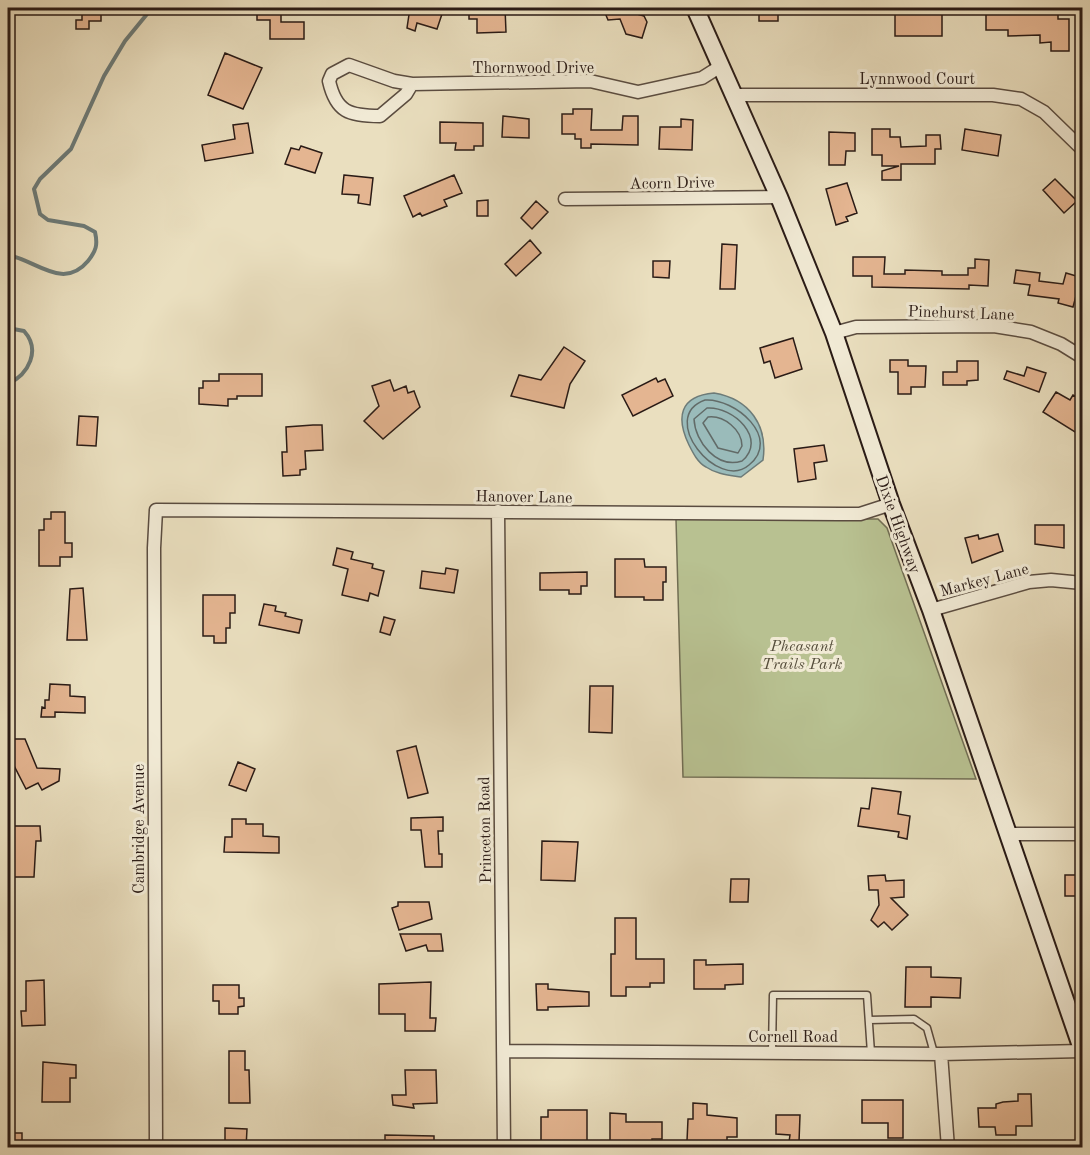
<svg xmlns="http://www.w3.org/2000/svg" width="1090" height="1155" viewBox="0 0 1090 1155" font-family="'Old Standard TT',serif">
  <rect width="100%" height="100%" fill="#eadfbf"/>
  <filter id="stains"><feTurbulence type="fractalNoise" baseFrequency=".00333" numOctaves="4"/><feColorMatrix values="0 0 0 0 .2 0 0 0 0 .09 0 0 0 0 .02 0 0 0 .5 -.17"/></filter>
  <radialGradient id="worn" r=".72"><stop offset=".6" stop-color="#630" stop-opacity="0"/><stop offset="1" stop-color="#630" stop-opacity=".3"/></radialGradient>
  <path fill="#b8c191" stroke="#716e54" stroke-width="1.5" d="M676,519H878L887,528L976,779L683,777Z"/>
  <path fill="#9abbba" stroke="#6d7b78" stroke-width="1.5" d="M714,393C750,399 768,426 763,460L741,477C729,475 716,474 706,467C698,463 693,453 689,445C676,418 679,396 714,393Z"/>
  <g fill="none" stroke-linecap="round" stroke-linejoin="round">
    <path stroke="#626b68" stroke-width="1.5" d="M705,400C735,398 782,438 749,465C718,492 657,417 705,400Z
      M707,408C733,406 768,439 742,461C717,469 695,442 694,419Z
      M708,417C724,415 742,430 742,446L738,453L718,448L703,423Z"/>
    <path stroke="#6d7b78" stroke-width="4" d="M8,255C36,260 63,291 88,261C96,251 98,245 95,232L84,226L48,220L40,214L34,189L40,179L71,149L104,76L125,41L152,8
      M8,328L24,331C41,350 29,374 8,384"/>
  </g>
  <path fill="#e4b591" stroke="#2a1b16" stroke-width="1.5" d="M82,8H101V21H89V29H76V20H82Z
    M257,8H281V22H304V39H270V20H257Z
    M410,8L432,10L433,8H444L437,29L417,23L415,31L407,28Z
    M469,8H505L506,32L477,33V19H469Z
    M603,8H628L630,12L644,16L647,22L642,38L626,34L620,19L608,20Z
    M759,8H778V21H759Z
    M895,8H921V11H942V36H895Z
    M986,8H1058V19H1069V51H1051V42L1040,43V35L1008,36V30H986Z
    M225,53L262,68L243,109L208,95Z
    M573,109H592L591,130H622L623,116H638V145L591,144V148H581V139H575V134H562V114H573Z
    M503,116L529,119V138L502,137Z
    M681,119L693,120L692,150L659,149L660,127H681Z
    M440,122L483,123V146H474V150H455L456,143H440Z
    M248,123L253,153L205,161L202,145L235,139L233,125Z
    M872,129H890V137H900L901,147L926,146V135H940L941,149H935V164H901V180H882V171L899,166H882V155H872Z
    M965,129L1001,135L998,156L962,150Z
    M829,132L855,133V151H846L845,165H829Z
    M301,146L322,153L315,173L285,164L291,148L299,150Z
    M344,175L373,178L370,205L358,203L359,195L342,194Z
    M454,175L462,193L444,200L447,206L422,216L420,213L413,217L404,196Z
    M1055,179L1077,201L1064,213L1043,190Z
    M847,183L857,213L846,217L848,221L836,225L826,189Z
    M488,200V216H477V201Z
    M536,201L548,212L532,229L521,218Z
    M530,240L541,253L516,276L505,264Z
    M722,244L737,245L735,289H720Z
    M853,257H885L884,274H905V270L942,271V275H968V268H975V259L989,260L988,286L969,285V289L872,287V276H853Z
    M653,261H670L669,278L653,277Z
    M1016,270L1040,273L1039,281L1063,284L1066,273L1083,278V293L1077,292L1073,307L1058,303L1059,299L1028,295L1030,285L1014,283Z
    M793,338L802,369L775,378L770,361L764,363L760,348Z
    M564,347L585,361L570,384L564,408L511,396L519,375L541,380Z
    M890,360H908V366H926L925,387H911V394H898V372H890Z
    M957,361H978V380L967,381V385H943V372H957Z
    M1027,367L1046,373L1039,392L1004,379L1007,371L1024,376Z
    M219,374H262V396H237V399H228V406L199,404V388H203V381H219Z
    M656,378L658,382L665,379L673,396L633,416L622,395Z
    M390,380L394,391L406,386L408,393L414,391L420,407L383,439L364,421L379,406L372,386Z
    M1056,392L1070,400L1073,395L1083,400V437L1043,412Z
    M79,416L98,417L96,446L77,445Z
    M313,425H322L323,450L305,451L306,469L300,470V475L283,476L282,452H287L286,427Z
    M824,445L827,461L814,463L816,479L798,482L794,449Z
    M51,512H65V543H72V557H60V566H39V530H44V519H51Z
    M1035,525H1064V548L1035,544Z
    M998,534L1003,551L972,563L965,538L978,535L979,539Z
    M337,548L353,552L351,559L373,564L372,568L384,571L378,596L370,593L368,601L342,595L348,569L333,565Z
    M615,559H644L645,567H666V582H663V600H644V597H615Z
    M446,568L458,570L454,593L420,588L422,571L445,574Z
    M587,572V586H581V594H569V590H540V573Z
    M83,588L87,640H67L70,589Z
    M203,595H235V613H230V628H226V643H214V636H203Z
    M264,604L276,606L275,611L286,613L285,616L302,620L299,633L259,625Z
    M384,617L395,620L390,635L380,632Z
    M50,684L70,685V696L85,697V713L55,712V717H41L42,707L45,708V700H49Z
    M590,686H613L612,733L589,732Z
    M14,739H25L37,768L60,769L59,781L42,790L38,783L26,789L8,754V743Z
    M416,746L428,793L408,798L397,751Z
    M238,762L255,769L246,791L229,785Z
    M872,788L901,792L898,814L910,816L907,839L898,837L899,832L858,826L861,808L869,809Z
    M443,817V831H438L439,854H442V867H425L421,830H411V818Z
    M232,819H246V824H263V836L279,837V853L224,852L225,837H232Z
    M8,826H40L41,841H36L34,877H8Z
    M542,841L578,842L575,881L541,880Z
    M885,875L886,881L904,880V897L891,898L908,915L892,930L884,922L878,927L871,920L879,905L878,890H869L868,876Z
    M1065,875H1083V896H1065Z
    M731,879H749L748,902H730Z
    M398,902H429L432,919L399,930L392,908L398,906Z
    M615,918H636V959H664V983H650V987H626V996H611V954H615Z
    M400,934H441L443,951H428L426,945L406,951Z
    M694,960H706V965L743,964V984L725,985V989H694Z
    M906,967H931V977L961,978L960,998L931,997V1007H905Z
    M44,980L45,1025L22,1026L21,1011H26V981Z
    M431,982L430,1018H436L435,1031H405V1014H379V984Z
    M536,984H548V989L589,992V1006L548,1007V1010H537Z
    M213,985H239V998H244V1006L238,1007V1014H219V1001H213Z
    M229,1051H245V1070H249L250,1103H229Z
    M43,1062L76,1065V1078H70V1102H42Z
    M405,1070H436L437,1103L413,1104L414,1108L393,1105L392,1095H406Z
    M1018,1094H1031L1032,1126H1016V1135H996L995,1127H979L978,1108H996V1104L1003,1102L1018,1101Z
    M862,1100H903V1138H888V1123H862Z
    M693,1103L707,1104V1115L737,1118V1137H727V1143L687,1141L688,1119H693Z
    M548,1110H587V1144L541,1148V1117H548Z
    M610,1113L626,1114V1122H662V1139H652V1148H610Z
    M776,1115H800L799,1142H789L790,1135L776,1134Z
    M225,1128L247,1129L246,1148H225Z
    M8,1133H22V1148H8Z
    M385,1135L434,1136V1148H385Z"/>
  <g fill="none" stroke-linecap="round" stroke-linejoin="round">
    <defs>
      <path id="service" d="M869,1020L914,1019L927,1028L934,1053
        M772,1052L773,995H867L871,1053"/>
      <path id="minor" d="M412,84L406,94L380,116C349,116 336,112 329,81L332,74L349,65L394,81L412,84L590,81L638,92L702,78L721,66
        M733,95H993L1021,99L1044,112L1082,149
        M565,199L779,197
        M834,333L856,327L994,326L1031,332L1061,344L1082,357
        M498,511L504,1148
        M931,610L1029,582L1051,580L1082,583
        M1008,834H1082
        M503,1051L941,1054L1082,1051
        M941,1054L948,1148
        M156,1148L154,548L156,510L840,514H860L891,504"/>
      <path id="secondary" d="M695,8L779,197L834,333L891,504L931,610L1082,1049"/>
    </defs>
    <use href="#service" stroke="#5a4c40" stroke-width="9"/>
    <use href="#minor" stroke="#5a4c40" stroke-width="15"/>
    <use href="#secondary" stroke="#2a1b16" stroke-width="20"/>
    <use href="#service" stroke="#f1ead5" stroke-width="6"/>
    <use href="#minor" stroke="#f1ead5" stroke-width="12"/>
    <use href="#secondary" stroke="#f1ead5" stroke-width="16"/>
  </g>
  <g text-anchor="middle" stroke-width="6" stroke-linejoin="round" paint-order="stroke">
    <g font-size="16" fill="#2a1b16" stroke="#f1ead5">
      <text x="533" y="73">Thornwood Drive</text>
      <text x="917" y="84">Lynnwood Court</text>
      <text transform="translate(672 182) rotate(-1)" y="6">Acorn Drive</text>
      <text transform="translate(961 312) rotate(2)" y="6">Pinehurst Lane</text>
      <text transform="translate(524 496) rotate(1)" y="6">Hanover Lane</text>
      <text transform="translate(899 524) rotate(70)" y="6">Dixie Highway</text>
      <text transform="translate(984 579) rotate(-15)" y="6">Markey Lane</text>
      <text transform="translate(138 829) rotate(-90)" y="6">Cambridge Avenue</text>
      <text transform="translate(484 830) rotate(-91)" y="6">Princeton Road</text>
      <text x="793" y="1042">Cornell Road</text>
    </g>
    <g font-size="16" font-style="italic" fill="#554d3b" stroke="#f1ead5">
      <text x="802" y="651">Pheasant<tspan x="802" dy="18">Trails Park</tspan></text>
    </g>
  </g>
  <rect width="1090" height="1155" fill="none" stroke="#eadfbf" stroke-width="30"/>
  <rect x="9" y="9" width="1072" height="1137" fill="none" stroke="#2a1b16" stroke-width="3"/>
  <rect x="15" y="15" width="1060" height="1125" fill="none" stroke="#2a1b16" stroke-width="1.5"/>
  <rect width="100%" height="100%" filter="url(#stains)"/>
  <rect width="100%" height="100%" fill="url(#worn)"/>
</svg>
